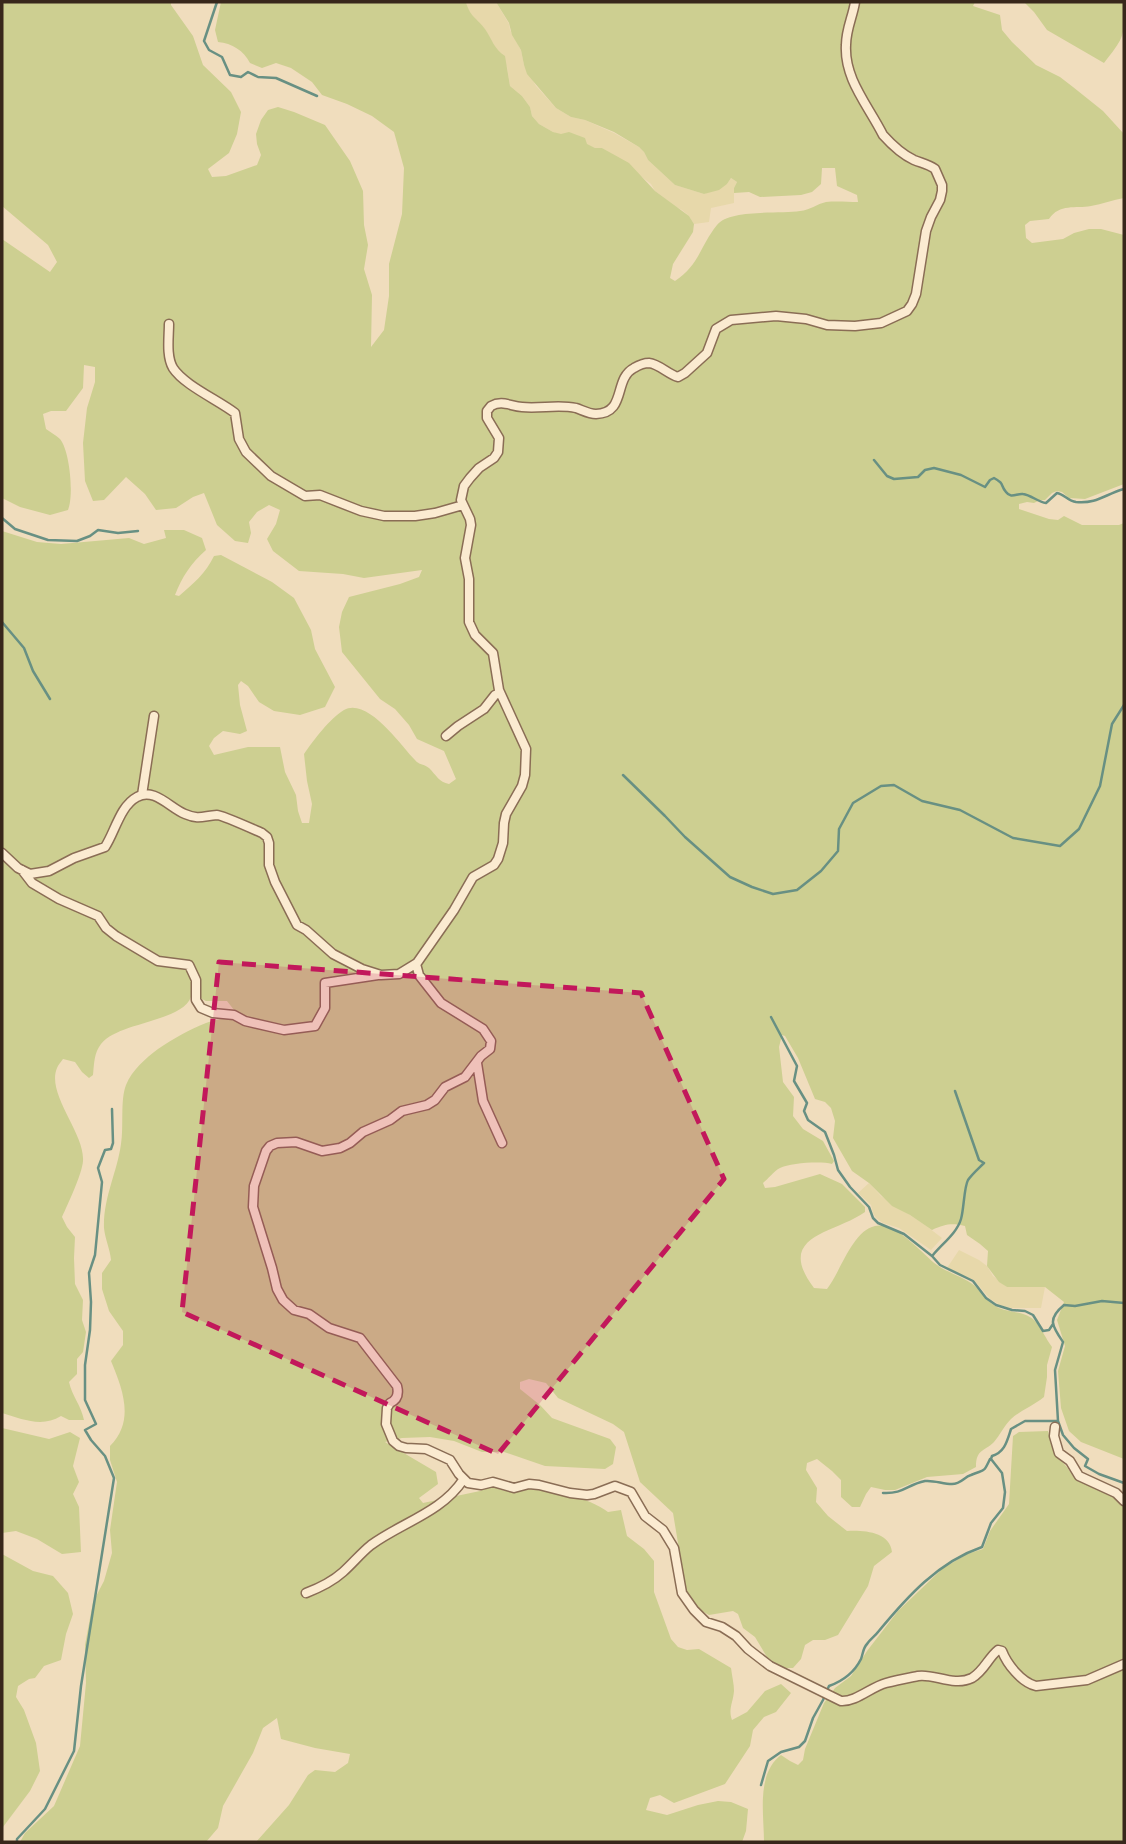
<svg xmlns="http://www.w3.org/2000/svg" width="1126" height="1844" viewBox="0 0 1126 1844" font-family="'Zilla Slab',serif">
  <rect width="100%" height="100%" fill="#f0ddbd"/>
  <path fill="#e7d8aa" d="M466,2H496L509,24L510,30L521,50L524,65L536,86L556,108L571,117L585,120L614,133L639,147L644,152L648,160L675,185L704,194L727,184L731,178L737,182L734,188V203L711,208L709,222L694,224L689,216L682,210L676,207L655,191L651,184L612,154L602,148H595L553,132L539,124L532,116L530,107L522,96L510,86L507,67L484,28L474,19L468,9Z
    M869,1183L881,1196L925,1225L942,1238L931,1250L899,1228L883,1223L876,1218L873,1213L871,1205L858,1193Z
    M959,1250L979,1260L987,1266L993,1276L1007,1287H1045L1041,1308H1011L1000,1305L990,1299L974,1280L947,1268Z"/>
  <path fill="#cdcf91" d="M2,2H171V5L193,36L203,65L231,92L241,112L237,134L229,153L208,169L212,177L226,176L257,165L261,155L257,144L256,134L261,120L268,110L278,107L294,112L325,125L350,161L363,191L364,225L368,245L364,269L372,295L371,347L384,330L389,296V264L402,214L404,168L394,132L372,116L347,104L322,95L312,82L291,68L276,63L262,68L250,63C244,51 232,43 218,42L215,30L221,2H466C470,17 477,18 485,29C492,39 494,49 505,56L510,86L522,96L530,107L532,116L539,124L553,132L561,134L569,132L585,138L587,144L595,148H602L629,163L655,191L689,216L694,224L693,232L673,264L670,278L675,281C700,264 700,246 717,225C729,209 781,214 800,211C810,210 817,204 826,202C836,201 848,202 858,202L857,195L837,186L835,168H822L821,184L812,192L801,195L760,197L749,192L734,193V188L737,182L731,178L727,184L719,190L704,194L675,185L648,160L644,152L639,147L614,132L585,120L571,117L556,108L527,74L524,65L521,50L512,35L509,23L496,2H975L973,6L1000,15L1002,30L1012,42L1036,65L1060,77L1073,87L1103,111L1124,134V198C1113,200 1102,204 1091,206C1075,209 1060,203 1049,219L1030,221L1025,225L1026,238L1032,243L1063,239L1074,233L1089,229H1101L1124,235V484L1085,499L1069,498L1062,492L1057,491L1052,493L1045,500H1040L1034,503L1027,502L1019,504V509L1049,519L1058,520L1064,516L1082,525H1119L1124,523V1459L1081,1442L1069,1431L1061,1408L1058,1371L1065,1346L1057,1320L1064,1302L1045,1287H1007L999,1282L987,1266L988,1251L980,1244L967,1235L965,1226C952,1223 945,1224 932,1230L910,1215L892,1206L869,1183L852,1171L833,1138L835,1121L831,1108L825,1102L815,1099L798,1058L785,1036L782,1035L779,1047L783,1082L794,1097L793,1116L803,1129L823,1141L834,1161L832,1164C821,1161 790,1163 780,1168C774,1171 768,1179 763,1183L765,1188L775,1187L820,1174L842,1184L865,1207V1212C834,1234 774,1235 814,1288L827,1289C840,1273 852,1231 875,1226C896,1221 922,1254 937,1265C948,1273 964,1277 975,1286C983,1294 988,1303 999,1308C1011,1313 1024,1311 1034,1320C1041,1327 1046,1339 1052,1347L1047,1365V1377L1044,1397C1033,1406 1021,1410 1011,1419C1004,1426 1000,1435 994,1442C984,1452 976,1449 976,1467L963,1474L927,1477L895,1490H885L871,1487L866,1494L860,1507H852L841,1497V1480L832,1471L817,1459L807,1463L806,1470L817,1488L816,1502L828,1516L847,1531C864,1530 890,1532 892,1552L874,1566L868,1586L838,1635L825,1640H813L805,1645L801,1659L793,1668H781L767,1657L755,1637L743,1628L738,1614L733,1611L709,1615L693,1606L685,1591L681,1577L680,1555L673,1513L640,1482L624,1432L613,1424L558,1398L546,1383L529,1379L520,1382V1389L540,1405L552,1418L610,1439L616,1447L613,1464L605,1469L545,1466L504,1452H482L454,1441L430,1437L402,1438L385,1442L436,1472L438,1484L419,1498L423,1503L480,1491L492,1486C497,1488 502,1491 507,1491C515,1491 522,1488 529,1489C554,1490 588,1497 608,1512L621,1510L627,1536L644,1549L654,1561V1592L671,1639L678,1647L687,1650L699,1649L731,1668C732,1676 734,1684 734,1691C733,1703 728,1709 732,1720L747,1712L765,1691L781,1684L791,1693L776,1712L764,1717L753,1730L750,1746L725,1784L674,1803L660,1795L650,1798L646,1810L667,1815L698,1805L718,1801L731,1802L748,1809L746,1831L742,1842H256L289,1805L308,1775L315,1770L335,1772L348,1763L350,1754L315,1748L281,1739L277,1718L263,1728L253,1753L223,1806L218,1828L206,1842H20L25,1833L54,1806L80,1746L86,1683L85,1645L93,1602L104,1581L112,1553L110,1530L117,1482L110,1460V1446C135,1421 123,1390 111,1361L123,1345V1331L109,1311L102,1289V1273L111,1260C110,1249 105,1239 104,1228C103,1198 117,1173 121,1144C124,1127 120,1100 126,1085C132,1070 146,1058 158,1049C173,1039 190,1029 206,1023C217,1019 227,1020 234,1010L227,1001H206L200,998L198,990L199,981H191C191,985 192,993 191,997C182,1022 118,1022 101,1044C94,1053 94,1064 93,1075L89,1078L82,1072L75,1062L63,1059C61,1062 58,1065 57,1068C46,1094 85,1133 83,1161C82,1174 68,1204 62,1217L67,1227L75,1237L74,1258L75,1284L83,1300L82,1320L86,1332L83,1352L77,1359V1374L69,1382C72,1396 81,1405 84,1420H69L61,1416C42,1428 22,1419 2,1413V531L37,542L61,544L129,538L144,544L166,538L164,530H184L202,538L206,550C191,563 182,577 175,595L179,596C193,584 206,573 214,556L221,555L272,582L294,598L311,630L315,649L335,687L325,707L300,715L274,711L259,702L248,686L241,681L238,685L240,705L247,731L240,734L223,731L214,738L209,746L214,755L248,747H280L285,772L296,795L298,811L302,823H309L312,804L307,781L304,754C313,741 330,718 344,710C368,697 401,746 415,760C419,765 424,764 429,768C436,775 439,782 449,784L456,779L444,751L417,739L409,725L395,709L380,699L342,652L339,627L342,612L349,597L400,584L419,577L422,570L364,578L343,574L299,571L273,551L267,539L276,524L280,510L269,505L257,512L249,522L251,533L248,543L235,541L217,525L204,493L193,497L176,508L156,510L145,494L126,477L104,500L93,501L85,481L83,443L87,408L95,382V367L84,365L83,388L66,411H51L43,414L46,429C50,432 56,435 60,439C70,451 74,496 68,510L50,515L20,507L2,498V239L50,272L57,262L48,245L2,206Z
    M1024,2H1124C1124,36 1126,35 1104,63L1047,30L1034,12Z
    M2,1428L49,1439L70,1432L80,1438L73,1466L79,1482L73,1494L79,1507L81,1552L62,1554L37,1539L16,1531L2,1533Z
    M1048,1431C1050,1439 1051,1447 1056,1454C1063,1464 1067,1465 1074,1478L1110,1495L1124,1506V1842H764C764,1814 756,1774 781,1755L790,1761L798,1765L803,1760L805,1749L824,1703L835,1688L851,1676L867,1651L898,1611L942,1569L967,1554L983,1549L990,1531L1009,1504L1013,1436L1019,1432Z
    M2,1554L33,1571L53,1576L68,1593L73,1614L66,1634L61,1660L44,1666L35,1678L29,1679L18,1686L16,1697L24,1710L36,1743L40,1771L30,1791L3,1827L2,1832Z"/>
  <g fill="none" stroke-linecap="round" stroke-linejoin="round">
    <path stroke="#689083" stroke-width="2.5" d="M217,2L204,41L209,50L222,57L230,75L241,77L248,72L258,77L276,78L317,96
      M874,460L887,476L894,479L918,477L925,470L934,468L961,475L985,487L990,480L994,478C1005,484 1000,485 1006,492C1011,499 1017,493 1023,494C1031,495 1038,502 1046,503L1057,493C1064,494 1068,501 1076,502C1098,504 1105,494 1124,489
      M2,518L15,529L48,540L77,541L90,536L98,530L118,533L138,531
      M2,622L24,648L33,671L50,699
      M623,775L665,816L685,837L730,877L752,887L773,894L797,890L821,871L838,851L839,829L853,803L881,786L894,785L922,801L960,810L1013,838L1060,846L1079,829L1100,786L1112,724L1124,705
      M771,1017L797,1066L794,1081L807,1103L804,1111L808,1120L825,1132L834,1155L838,1170L850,1187L869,1207L873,1218L878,1223L904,1234L932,1256L940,1265L973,1281L986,1298L996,1305L1012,1310L1025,1311L1033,1315L1043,1331L1049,1330L1053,1324
      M933,1255C942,1244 957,1233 961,1219C964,1209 964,1187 968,1180C972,1174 979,1168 984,1163L979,1160L955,1091
      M1124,1303L1102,1301L1075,1306L1064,1305C1047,1319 1052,1326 1063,1342L1055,1370L1058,1421L1063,1435L1074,1448L1088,1459L1085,1466L1099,1474L1124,1483
      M883,1493C904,1494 906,1485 925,1481C934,1480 943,1484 952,1484C961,1484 964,1477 971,1475C985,1469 983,1474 990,1459
      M761,1785L768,1761L781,1752L799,1747L805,1741L813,1718L823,1700L829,1686C843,1681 854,1673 861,1659C863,1654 863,1648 867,1644C870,1639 875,1636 878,1632C907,1597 938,1562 982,1547L991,1523L1003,1508L1005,1492L1002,1473L991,1459L992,1456C1005,1452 1007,1441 1011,1429L1025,1421H1058
      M17,1842V1839L45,1809L74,1751L81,1686L114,1478L105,1456L91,1440L85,1430L96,1424L85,1400V1365L90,1330L91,1302L89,1273L95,1255L102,1182L98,1168L105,1150L111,1149L113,1143L112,1109"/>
    <defs>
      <path id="street" d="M169,324C169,337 166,356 173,368C184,385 218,400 235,413L239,439L246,452L271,476L305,496L320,495L361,511L384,516H415L435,513L463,505
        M446,736L458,726L484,709L495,695L500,693
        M142,795L154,716
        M2,853L18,868L30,874L49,871L74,858L105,847C115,832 120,806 137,797C154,787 170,808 185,814C199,820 203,816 217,815C222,815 255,830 262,833L267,837L269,843V865L275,882L297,925L306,930L333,954L362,969L381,975L399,974L417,963L454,910L473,877L494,865L498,859L503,843L504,823L506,814L522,786L525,775L526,749L499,690L493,653L475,635L469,622V579L465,558L471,525L470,519L461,500L464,486L470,478L479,468L494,458L498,452L499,438L487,418V411L491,406C502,400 510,406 522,407C540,409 558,404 576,408C582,410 589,414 596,414C627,413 613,379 634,368C639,365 644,363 649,363C659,364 668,374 678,377L685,373L707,353L716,329L731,320L776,316L806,319L827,325L855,326L881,323L907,311L912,304L916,294L926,231L931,217L940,200L942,191V185L935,169C928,164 921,163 914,160C901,154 892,145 883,135C868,105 844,79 846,45C846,29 853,16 855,2
        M22,870L32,883L59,899L98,916L106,928L116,936L158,961L189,965L196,980V1000L201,1008L213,1013L234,1015L245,1021L284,1030L315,1026L325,1008V983L378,975
        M416,964L419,975L441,1003L483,1029L491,1041L490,1049L481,1056L465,1077L445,1087L435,1100L427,1105L402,1111L390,1120L363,1132L350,1143L340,1148L322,1151L296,1142L277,1143L270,1146L266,1151L254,1186L253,1207L272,1268L277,1289L283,1300L294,1310L309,1314L329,1328L360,1338L397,1386C399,1394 397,1400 390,1403L387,1408L386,1424L393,1441L399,1446L406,1448L426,1449L450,1460L459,1474L468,1483L481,1485L493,1482L514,1488L529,1484L539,1485L570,1493L587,1495L594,1494L615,1486L631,1492L645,1516L663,1530L674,1548L682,1593L694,1610L706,1622L722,1627L736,1636L748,1649L770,1666L841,1701C856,1702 871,1687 886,1683C897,1680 908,1678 918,1676C933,1673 954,1687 972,1678C984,1671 988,1658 998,1650L1002,1651C1007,1664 1021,1682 1036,1686L1087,1680L1124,1664
        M477,1063L483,1101L502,1143
        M1055,1427L1054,1436L1059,1453L1070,1461L1079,1476L1116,1493L1124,1501
        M306,1593C319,1588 333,1581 343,1572C353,1563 361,1553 371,1545C401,1523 442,1512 463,1480"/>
    </defs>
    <use href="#street" stroke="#8a6d55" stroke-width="11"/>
    <use href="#street" stroke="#fbebd1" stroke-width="8"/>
  </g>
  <path fill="#c2185b" fill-opacity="0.2" stroke="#c2185b" stroke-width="5" stroke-dasharray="14 9" stroke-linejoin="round" d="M219,962L641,993L724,1179L498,1454L182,1312Z"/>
  <rect width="1126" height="1844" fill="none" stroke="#38271b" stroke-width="7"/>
</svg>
